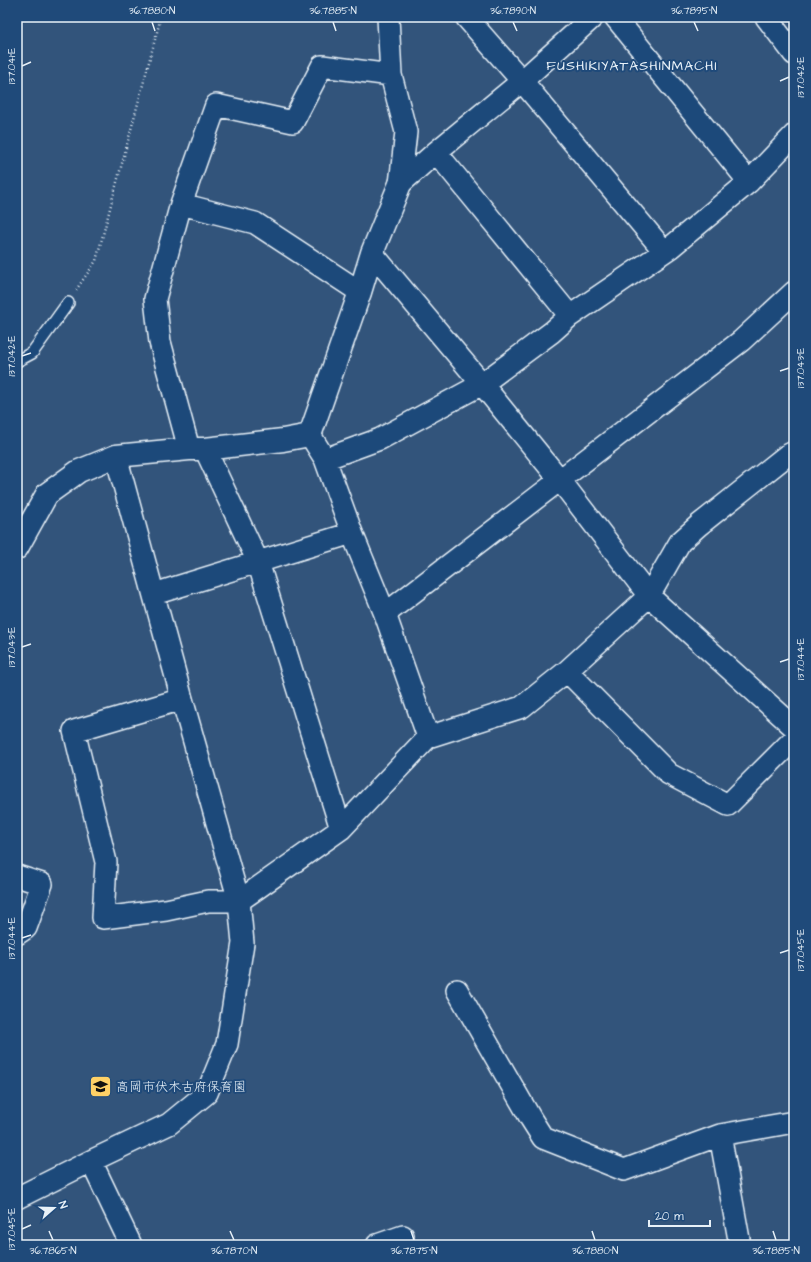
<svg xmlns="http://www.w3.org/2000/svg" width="811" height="1262" viewBox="0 0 811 1262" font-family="'Architects Daughter','Klee One',sans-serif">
  <rect width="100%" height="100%" fill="#32547b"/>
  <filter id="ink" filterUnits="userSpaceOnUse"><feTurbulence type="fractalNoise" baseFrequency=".025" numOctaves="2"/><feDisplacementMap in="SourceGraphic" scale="8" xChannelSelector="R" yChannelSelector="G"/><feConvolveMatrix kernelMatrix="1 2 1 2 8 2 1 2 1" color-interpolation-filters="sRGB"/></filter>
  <g filter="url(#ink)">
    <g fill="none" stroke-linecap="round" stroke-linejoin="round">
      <defs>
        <path id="lane" d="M17,361L32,353L68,303"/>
        <path id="street" d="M388,17L391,75L406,132L400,184
          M466,17L522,81L664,251
          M615,17L749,182
          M766,17L794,54
          M436,152L570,316
          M400,184L436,152L522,81L593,17
          M181,204L255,223L360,292
          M372,253L482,384L560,480L649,596L794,727
          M310,435L325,459L352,533L385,614L428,737
          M189,449L160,342L155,299L181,204L216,105L293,122L322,66L391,75
          M205,449L258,562L341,829
          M325,459L380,439L482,384L552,332L570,316L671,247L749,182L794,135
          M154,594L352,533
          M385,614L741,341L794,292
          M567,671L669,774L728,805L794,739
          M182,699L74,731L106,862L103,918L166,910L208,901H239L341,829L428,737L522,707L567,671L649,596L680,542L699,525L786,456L794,452
          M17,876L42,884L26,928L17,934
          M457,990L531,1119L543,1138L624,1170L720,1135L794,1122
          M720,1135L740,1245
          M91,1161L131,1245
          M17,1198L91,1161L169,1124L207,1093L227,1044L243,943L239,901L182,699L116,456
          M377,1245L403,1236"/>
        <path id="secondary" d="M17,548L47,494L79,471L116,456L189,449H205L283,440L310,435L360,292L372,253L400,184"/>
      </defs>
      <use href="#lane" stroke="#e8f1f8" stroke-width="14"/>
      <use href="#street" stroke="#e8f1f8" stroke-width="24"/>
      <use href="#secondary" stroke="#e8f1f8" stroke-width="25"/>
      <path stroke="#e8f1f8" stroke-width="2.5" stroke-dasharray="1 3" stroke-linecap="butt" d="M76,290L96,261L161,17"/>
      <use href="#lane" stroke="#1f4a7a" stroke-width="11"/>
      <use href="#street" stroke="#1f4a7a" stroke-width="21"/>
      <use href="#secondary" stroke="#1f4a7a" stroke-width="22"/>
    </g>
  </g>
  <path fill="none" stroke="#e8f1f8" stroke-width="1.5" d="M152,22L155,31M333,22L336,31M513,22L517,31M694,22L698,31M22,66L31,62M780,81L789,77M22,356L31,353M780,371L789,368M22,647L31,644M780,662L789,659M22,938L31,935M780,953L789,950M22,1229L31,1225M49,1231L53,1240M230,1231L234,1240M411,1231L414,1240M592,1231L595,1240M773,1231L776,1240"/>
  <defs>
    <symbol id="school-square" viewBox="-11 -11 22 22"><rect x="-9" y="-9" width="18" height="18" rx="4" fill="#ffd166" stroke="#1f4a7a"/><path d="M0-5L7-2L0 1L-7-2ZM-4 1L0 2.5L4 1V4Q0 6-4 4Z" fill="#111"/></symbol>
  </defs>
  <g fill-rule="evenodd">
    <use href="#school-square" x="88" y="1074" width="25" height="25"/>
  </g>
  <g text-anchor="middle" stroke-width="4" stroke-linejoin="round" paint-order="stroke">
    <g font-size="13" fill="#e8f1f8" stroke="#1f4a7a" text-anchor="start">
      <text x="116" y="1091">高岡市伏木古府保育園</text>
    </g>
    <g font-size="14" letter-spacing="1" fill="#e8f1f8" stroke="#1f4a7a">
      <text x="632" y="70">FUSHIKIYATASHINMACHI</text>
    </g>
  </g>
  <rect width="811" height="1262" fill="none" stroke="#1f4a7a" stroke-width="44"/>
  <g transform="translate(54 1208) rotate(70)" stroke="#1f4a7a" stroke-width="3" paint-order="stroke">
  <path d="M0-3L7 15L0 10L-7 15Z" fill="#e8f1f8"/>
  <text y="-6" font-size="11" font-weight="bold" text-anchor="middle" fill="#e8f1f8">N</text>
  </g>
  <path d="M649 1220v6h61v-6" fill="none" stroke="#e8f1f8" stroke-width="2"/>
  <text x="655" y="1220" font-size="12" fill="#e8f1f8" stroke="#1f4a7a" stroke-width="3" paint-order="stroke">20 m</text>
  <rect x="22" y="22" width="767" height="1218" fill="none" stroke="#e8f1f8" stroke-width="1.5"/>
  <g font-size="10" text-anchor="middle" fill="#e8f1f8">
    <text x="152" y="14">36.7880°N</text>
    <text x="333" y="14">36.7885°N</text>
    <text x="513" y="14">36.7890°N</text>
    <text x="694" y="14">36.7895°N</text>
    <text transform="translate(11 66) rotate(-90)" y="4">137.041°E</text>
    <text transform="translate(800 77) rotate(-90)" y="4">137.042°E</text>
    <text transform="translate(11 356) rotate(-90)" y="4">137.042°E</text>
    <text transform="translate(800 368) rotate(-90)" y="4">137.043°E</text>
    <text transform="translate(11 647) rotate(-90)" y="4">137.043°E</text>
    <text transform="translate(800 659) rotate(-90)" y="4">137.044°E</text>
    <text transform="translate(11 938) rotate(-90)" y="4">137.044°E</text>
    <text transform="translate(800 950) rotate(-90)" y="4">137.045°E</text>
    <text transform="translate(11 1229) rotate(-90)" y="4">137.045°E</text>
    <text x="53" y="1254">36.7865°N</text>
    <text x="234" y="1254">36.7870°N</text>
    <text x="414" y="1254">36.7875°N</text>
    <text x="595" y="1254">36.7880°N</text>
    <text x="776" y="1254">36.7885°N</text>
  </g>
</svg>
